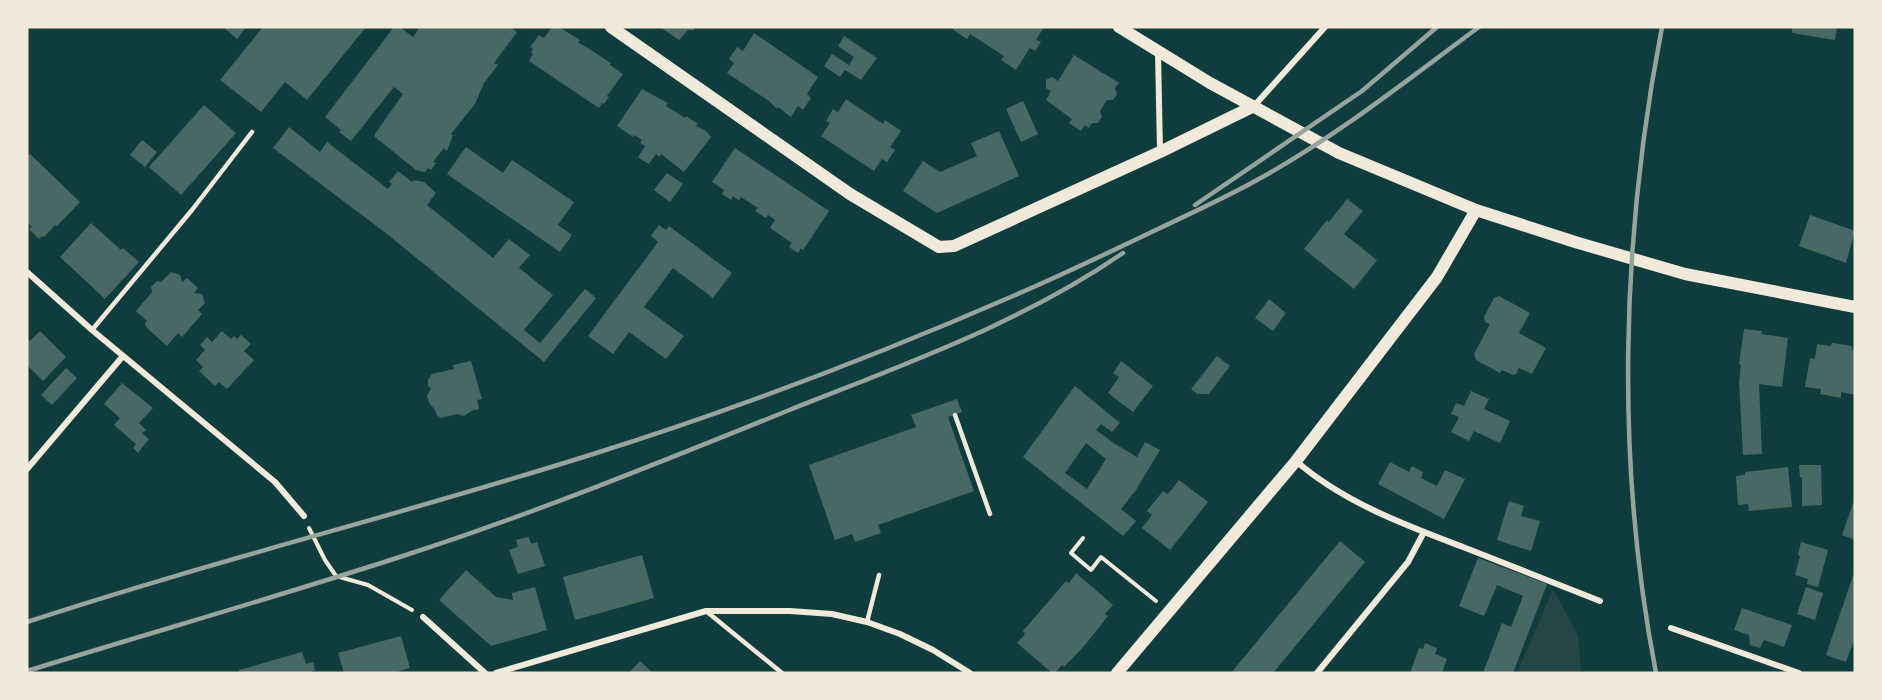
<svg xmlns="http://www.w3.org/2000/svg" width="1882" height="700" viewBox="0 0 1882 700" font-family="'Fira Sans',sans-serif">
  <rect width="100%" height="100%" fill="#0f3d3e"/>
  <path fill="#244646" d="M1553,589L1578,635L1581,673H1517Z"/>
  <path fill="#486865" fill-rule="evenodd" d="M223,27H246L237,39Z
    M263,27H366L307,100L285,82L261,112L220,80Z
    M394,27H400L413,37L420,27H510L517,32L494,63L498,65L484,83L475,104L451,134L453,135L447,151L444,148L433,162L436,163L431,170L428,168L425,172L416,170L375,137V134L403,94L394,87L351,141L339,132L341,130L325,117Z
    M552,27H559L580,40L578,42L611,63L610,65L623,74L607,96L609,97L604,104L602,103L599,108L529,61L533,54L531,53L533,49L530,47L539,35L544,38Z
    M660,27H696L694,30H688L679,40Z
    M952,27H1044L1036,40L1041,42L1035,51L1030,48L1016,70L1001,60L1004,56L970,34L967,39L951,28Z
    M1792,27H1837L1835,40L1792,33Z
    M754,33L818,77L807,94L811,98L803,110L798,106L791,117L778,107L777,109L769,101L727,73L734,63L729,59L737,47L743,51Z
    M844,36L877,58L861,80L845,70L840,77L824,66L832,54L849,65L854,57L838,46Z
    M1074,55L1119,83L1115,88L1117,94L1113,100H1107L1100,111L1102,117L1098,123H1092L1089,128L1085,125L1081,131L1069,123L1072,119L1046,100L1051,91L1046,88V80L1052,77L1058,81Z
    M642,89L668,103L666,106L685,118L686,116L698,124L696,126L706,131L711,137L684,172L661,154L660,157L656,154L649,164L642,160L638,157L645,146L640,143L642,140L634,135L633,137L617,126Z
    M846,99L883,124L885,120L901,131L890,147L895,150L887,162L882,159L874,171L821,136L830,123L826,121L833,109L838,112Z
    M1023,101L1038,134L1021,142L1006,109Z
    M204,105L236,133L181,195L149,167Z
    M289,127L320,152L327,142L388,189L392,184L389,182L398,171L412,182L414,180L424,182L436,193L427,205L493,258L509,239L530,255L519,268L553,295L524,330L540,343L585,289L596,298L544,362L387,234L273,148Z
    M999,131L1019,176L937,213L903,191L923,161L940,172L977,156L971,143Z
    M142,140L157,152L145,167L130,155Z
    M466,147L503,173L512,160L574,202L558,225L572,235L560,252L447,174Z
    M735,148L829,211L803,250L801,248L798,253L789,247L792,243L770,228L775,220L768,215L766,218L755,211L758,208L741,197L739,200L733,196L731,200L722,194L724,190L712,182Z
    M30,154L80,202L57,226L55,225L44,237L42,236L39,239L29,229L32,227L27,222V158Z
    M667,173L683,184L670,202L654,190Z
    M1347,199L1363,211L1344,234L1377,260L1354,289L1304,249L1327,220L1329,222Z
    M1810,215L1855,231L1846,263L1799,246Z
    M91,223L121,250L123,248L139,262L105,299L60,257Z
    M659,225L666,230L669,226L732,273L713,298L673,268L644,307L684,336L666,359L629,332L613,354L588,336L658,242L651,236Z
    M171,272L180,275L182,282L187,278L198,288L194,293L202,294L205,303L198,310L202,314L182,337L178,333L167,346L147,328L145,323L147,321L136,311L152,292L151,287L157,281L161,282Z
    M1499,296L1530,313L1519,333L1546,348L1532,374L1519,368L1516,374L1513,375L1502,370L1500,373L1476,360L1474,354L1490,324L1485,322L1484,317L1494,298Z
    M1269,299L1286,313L1273,331L1255,318Z
    M1744,329L1762,331L1761,334L1788,338L1782,387L1759,384L1762,454L1743,455L1739,381L1741,365L1739,364Z
    M40,331L66,357L43,381L27,365V339L30,341Z
    M222,331L231,339L234,336L237,339L241,335L251,344L244,351L254,360L227,389L219,382L215,386L199,371L203,367L196,360L205,350L200,345L207,337L212,342Z
    M1832,343L1852,346V350H1855V395L1841,392V398L1820,394L1821,389L1805,387L1810,358L1815,359L1817,344L1831,346Z
    M1217,356L1230,366L1209,394H1197L1191,389Z
    M471,361L482,399L477,400L479,409L471,411L464,416L457,414L441,418L437,415L435,410L429,403L427,396L431,388L428,386V380L432,374L454,369L453,365Z
    M1121,361L1153,386L1133,412L1108,393L1119,377L1113,373Z
    M66,368L77,378L52,405L41,395Z
    M122,383L153,408L139,423L146,430L142,433L149,439L138,453L133,448L136,444L114,425L120,418L104,404Z
    M1075,386L1120,423L1112,432L1101,424L1096,430L1115,444L1137,457L1145,442L1160,450L1136,490L1121,509L1136,521L1123,536L1023,457ZM1086,443L1106,459L1087,489L1065,473Z
    M1471,391L1489,399L1484,409L1510,421L1500,443L1474,431L1469,441L1451,432L1459,417L1451,414L1456,403L1464,406Z
    M957,399L962,412L948,417L974,491L878,525L881,533L855,542L852,534L835,540L809,465L916,427L911,415Z
    M1390,462L1409,472L1412,466L1423,472L1421,478L1437,486L1445,470L1465,479L1444,519L1378,484Z
    M1799,465H1821L1822,505L1802,506V477H1800Z
    M1788,467L1792,507L1749,511L1748,504L1738,505L1736,476L1745,475V472Z
    M1179,480L1208,502L1170,550L1142,528L1152,515L1147,511L1163,491L1168,494Z
    M1855,498V540L1842,535Z
    M1509,501L1524,506L1521,516L1540,521L1531,551L1497,540Z
    M529,537L531,544L537,542L545,566L518,574L509,550L518,547L516,540Z
    M1340,541L1365,562L1273,673H1231Z
    M1801,542L1828,550L1818,587L1807,584L1808,579L1795,575L1800,556L1798,555Z
    M642,555L654,598L575,620L563,577Z
    M1478,558L1547,584L1513,673H1483L1502,623L1511,627L1523,596L1497,585L1484,616L1459,606Z
    M466,570L496,597L513,600L512,593L535,587L547,630L491,646L439,600Z
    M1855,570V637L1846,662L1826,655Z
    M1076,573L1113,605L1105,614L1108,616L1085,645L1064,667L1062,665L1055,673H1052L1017,643L1025,634L1023,631L1066,581L1069,583Z
    M1806,587L1823,593L1815,620L1797,614Z
    M1742,608L1792,625L1784,647L1764,640L1760,648L1750,645L1749,635L1734,630Z
    M401,636L410,668L393,673H344L338,653Z
    M1425,643L1437,648L1435,654L1447,659L1442,673H1410L1419,648L1423,649Z
    M302,652L306,664L313,662L315,670L309,673H240L239,670Z
    M640,661L653,673H629Z"/>
  <g fill="none" stroke-linecap="round" stroke-linejoin="round">
    <path stroke="#f1e9da" stroke-width="4" d="M309,528L325,560L336,576L368,585L412,610
      M1083,538L1071,553L1091,570L1101,557L1156,601"/>
    <path stroke="#f1e9da" stroke-width="4.5" d="M92,330L192,210L252,132
      M955,415L990,514
      M706,611L782,673
      M867,622L879,575"/>
    <path stroke="#f1e9da" stroke-width="6" d="M1158,52L1160,151
      M1254,106L1325,27
      M27,272L92,330L275,482L304,516
      M1296,461C1343,502 1405,525 1463,547C1509,565 1554,583 1600,601
      M27,469L123,356
      M423,617L485,673
      M1671,628L1799,673
      M496,673L706,611H790L832,614L867,622L900,634L933,650L970,673
      M1317,673L1408,562L1424,532"/>
    <path stroke="#f1e9da" stroke-width="12" d="M611,27L850,194L939,247L954,246L1160,152L1254,106
      M1119,27L1210,83L1339,153L1476,210L1575,242L1685,274L1855,307
      M1117,673L1296,461L1437,277L1476,210"/>
    <path stroke="#97a49c" stroke-width="4.5" d="M1195,205L1362,91L1437,27
      M27,622C213,561 403,514 590,455C734,410 875,356 1013,296C1062,275 1110,252 1158,229C1191,213 1225,198 1257,180C1336,137 1407,80 1479,27
      M27,671C153,632 280,596 406,555C535,513 661,462 787,411C902,365 1020,324 1123,253
      M1656,673C1615,462 1621,238 1662,27"/>
  </g>
  <rect width="1882" height="700" fill="none" stroke="#f1e9da" stroke-width="57"/>
</svg>
